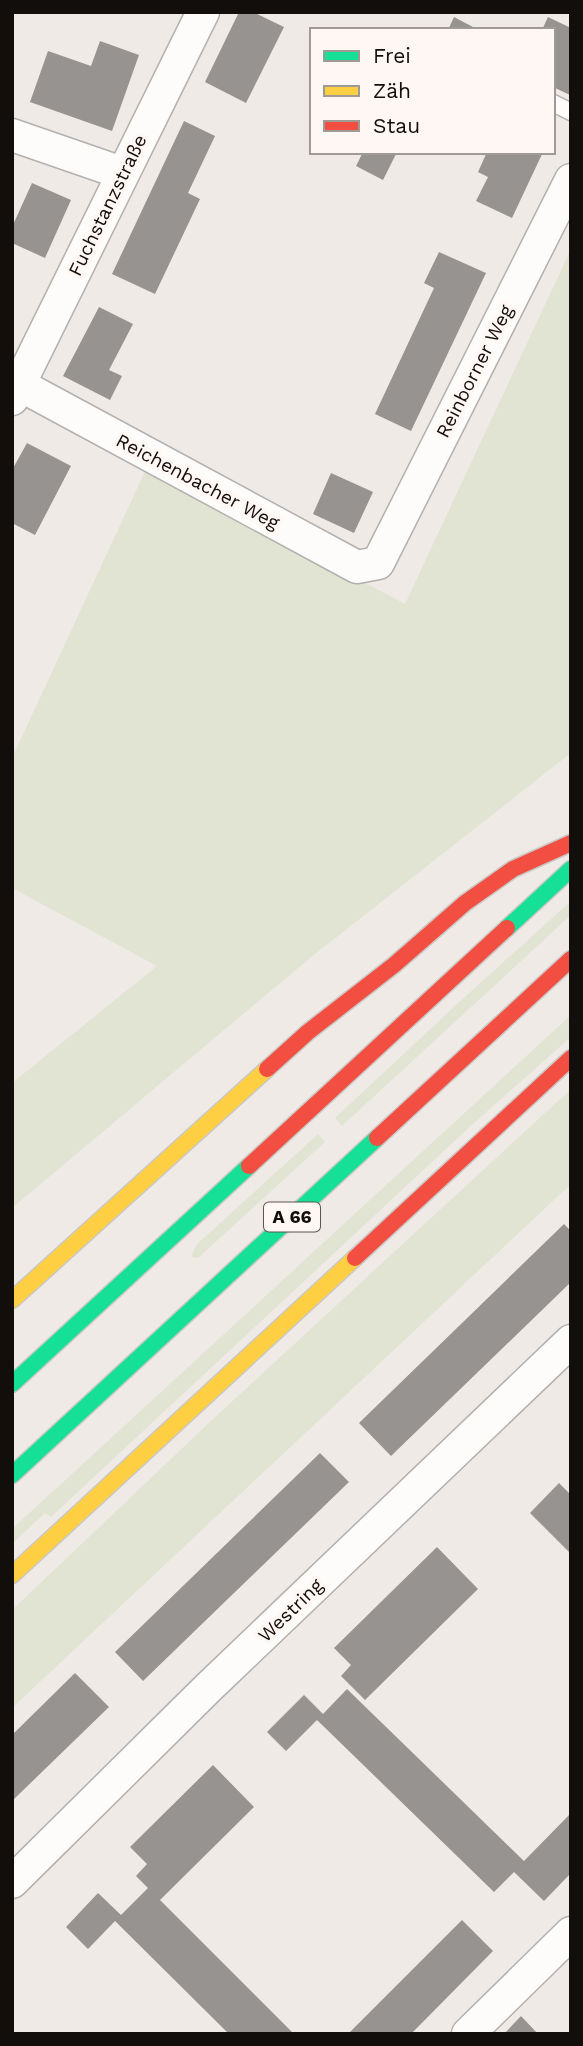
<svg xmlns="http://www.w3.org/2000/svg" width="583" height="2046" viewBox="0 0 583 2046" font-family="'Work Sans',sans-serif">
  <rect width="100%" height="100%" fill="#f0eae6"/>
  <path fill="#e1e4d2" d="M571,249V753L310,958L12,1208V1083L157,966L12,888V758L147,467L405,604Z
    M571,901V915L342,1126L335,1118L457,1004Z
    M571,1015V1037L475,1122L51,1517L45,1513L12,1544V1529Z
    M571,1089V1184L12,1708V1610L213,1419Z
    M318,1134L325,1142L198,1258L191,1257L196,1245Z"/>
  <path fill="#979390" d="M239,12H253L284,27L246,103L205,82Z
    M454,17L473,27L472,30H448Z
    M548,17L571,28L570,95L553,87V30H542Z
    M100,41L139,55L112,131L30,102L48,51L91,66Z
    M184,121L215,136L188,193L200,199L155,294L112,274Z
    M363,152H397L383,180L356,166Z
    M487,152H543L512,218L476,201L488,177L478,172Z
    M32,183L71,200L45,258L12,243V227Z
    M439,252L486,273L411,431L375,414L434,288L424,283Z
    M99,307L133,324L109,370L122,376L110,400L63,376Z
    M27,443L71,466L35,535L12,523V470Z
    M331,473L373,492L354,533L313,514Z
    M564,1224L571,1231V1282L391,1456L359,1423Z
    M320,1453L349,1482L143,1681L115,1652Z
    M559,1483L571,1495V1554L530,1513Z
    M437,1547L478,1589L365,1700L341,1676L351,1665L334,1648Z
    M75,1673L109,1707L12,1801V1735Z
    M347,1689L524,1861L571,1813V1873L544,1901L514,1872L494,1892L317,1720L286,1751L267,1732L304,1695L323,1714Z
    M213,1765L254,1807L160,1900L294,2034H229L115,1921L88,1949L66,1927L98,1893L121,1915L148,1888L136,1876L147,1864L130,1847Z
    M462,1920L493,1951L411,2034H348Z
    M521,2016L538,2034H504Z"/>
  <g fill="none" stroke-linecap="round" stroke-linejoin="round">
    <defs>
      <path id="lane" d="M553,103L571,112"/>
      <path id="street" d="M12,135L122,173
        M20,385L357,567L378,563L571,180
        M12,399L203,12
        M12,1882L208,1688L571,1341
        M468,2034L571,1933"/>
      <path id="fast" d="M507,928L571,869
        M12,1384L249,1166
        M12,1475L377,1138"/>
      <path id="slow" d="M12,1300L267,1069
        M12,1575L355,1258"/>
      <path id="jam" d="M267,1069L308,1032L394,965L465,903L513,869L571,843
        M377,1138L571,959
        M249,1166L507,928
        M355,1258L571,1058"/>
    </defs>
    <use href="#lane" stroke="#b4b0ad" stroke-width="19"/>
    <use href="#street" stroke="#b4b0ad" stroke-width="35"/>
    <use href="#fast" stroke="#cac8c5" stroke-width="19"/>
    <use href="#slow" stroke="#cac8c5" stroke-width="19"/>
    <use href="#jam" stroke="#cac8c5" stroke-width="19"/>
    <use href="#lane" stroke="#fdfcfb" stroke-width="16"/>
    <use href="#street" stroke="#fdfcfb" stroke-width="32"/>
    <use href="#fast" stroke="#16e098" stroke-width="16"/>
    <use href="#slow" stroke="#ffcf43" stroke-width="16"/>
    <use href="#jam" stroke="#f24e42" stroke-width="16"/>
  </g>
  <g text-anchor="middle" stroke-width="7" stroke-linejoin="round" paint-order="stroke">
    <rect fill="#fef7f3" stroke="#585451" stroke-width="2" x="264" y="1202.5" width="56" height="29" rx="5"/>
    <g font-size="18" font-weight="bold" fill="#110e0b">
      <text x="292" y="1223">A 66</text>
    </g>
    <g font-size="19" fill="#110e0b" stroke="#fef7f3">
      <text transform="translate(107 205) rotate(-64)" y="7">Fuchstanzstraße</text>
      <text transform="translate(474 371) rotate(-63)" y="7">Reinborner Weg</text>
      <text transform="translate(198 481) rotate(28)" y="7">Reichenbacher Weg</text>
      <text transform="translate(290 1610) rotate(-44)" y="7">Westring</text>
    </g>
  </g>
  <rect width="583" height="2046" fill="none" stroke="#110e0b" stroke-width="28"/>
  <rect x="310" y="28" width="245" height="126" fill="#fef7f3" stroke="#9f9a96" stroke-width="2"/>
  <rect x="324" y="51" width="35" height="10" fill="#16e098" stroke="#9f9a96" stroke-width="2"/>
  <text x="373" y="63" font-size="21" fill="#110e0b">Frei</text>
  <rect x="324" y="86" width="35" height="10" fill="#ffcf43" stroke="#9f9a96" stroke-width="2"/>
  <text x="373" y="98" font-size="21" fill="#110e0b">Zäh</text>
  <rect x="324" y="121" width="35" height="10" fill="#f24e42" stroke="#9f9a96" stroke-width="2"/>
  <text x="373" y="133" font-size="21" fill="#110e0b">Stau</text>
</svg>
